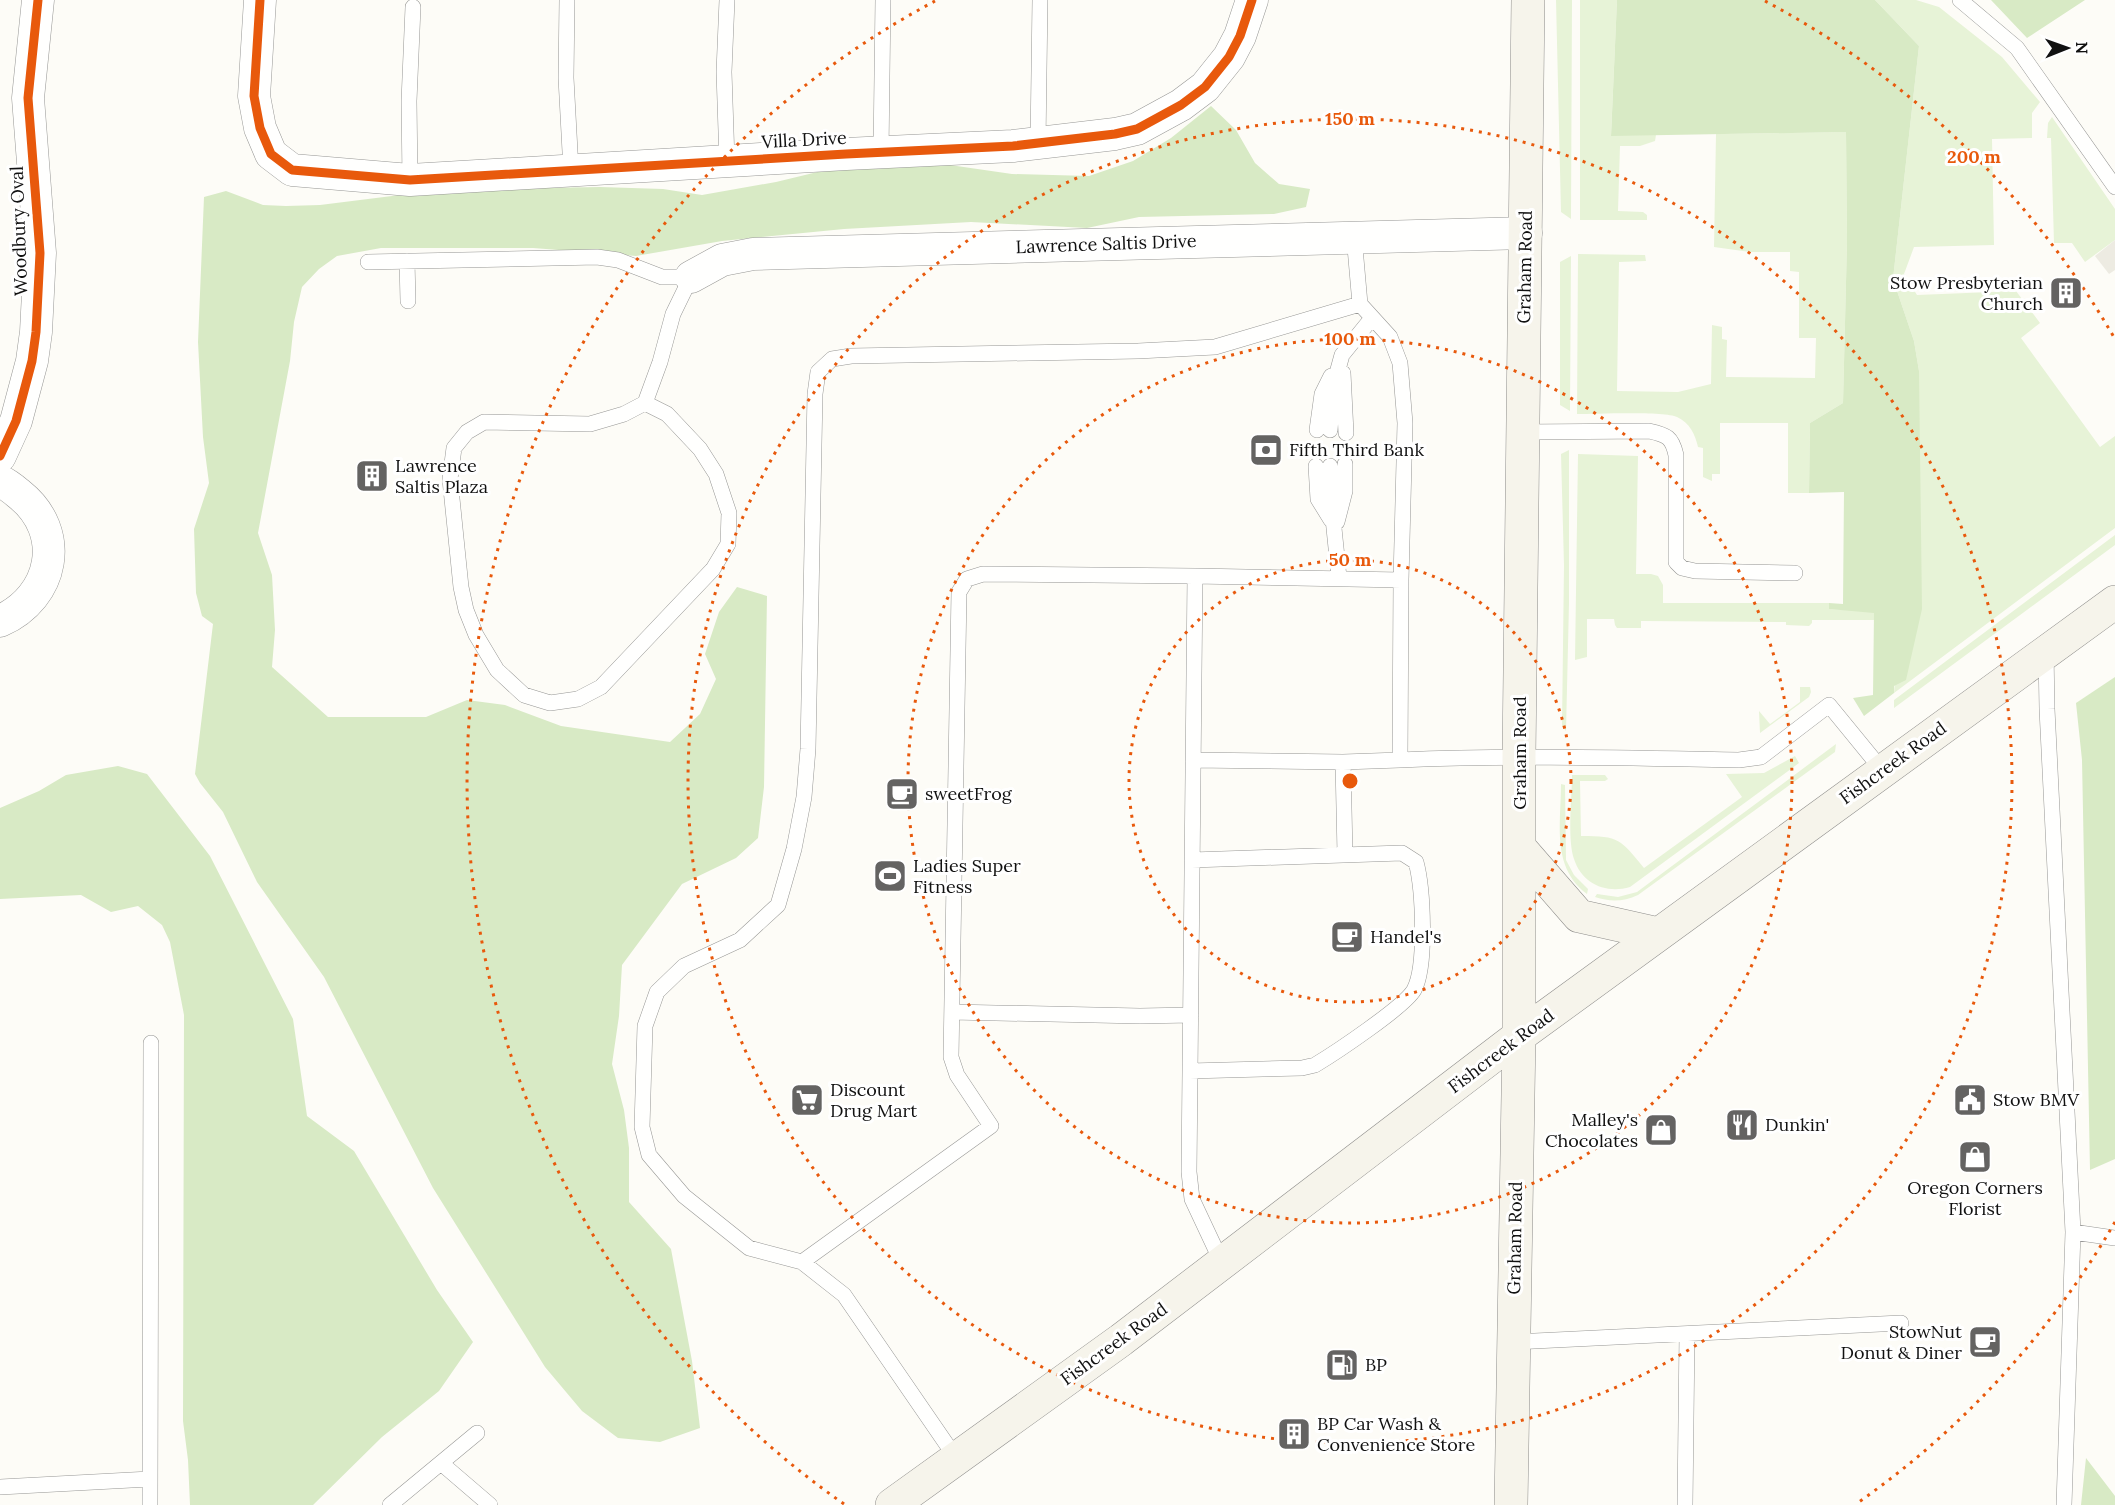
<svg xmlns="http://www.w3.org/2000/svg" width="2115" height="1505" viewBox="0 0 2115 1505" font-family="Lora,serif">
  <rect width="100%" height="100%" fill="#fdfcf7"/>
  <path fill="#e7f3d7" d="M1556,0H1572L1571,219L1561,212Z
    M1580,0H1617L1611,135H1656L1655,141L1640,146H1620L1618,211L1643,212L1647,215V220H1580Z
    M1875,0H1916L1939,7L2002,57L2040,102L2032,113V138L1992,139L1994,245L1914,247L1904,274L1917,295L2016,291L2040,323L2021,338L2100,447L2115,436V528L1894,693L1919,371L1914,341L1893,279L1919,46Z
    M2052,117L2115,209V240L2085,262L2072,243H2054L2051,138H2047L2048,123Z
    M1846,132L1847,242L1843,403L1810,423L1809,493H1788V423H1720V474H1712V481L1703,477V448L1698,447C1695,434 1690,423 1677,417C1665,411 1596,414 1577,414L1578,254L1645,255L1646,261L1619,262L1617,391L1678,392L1711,384L1712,325L1722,327V339L1727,340L1726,377L1815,378L1816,338H1799V272L1790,271V252H1750L1714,247L1716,134Z
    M1571,256L1570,411L1560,405V262Z
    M1569,450V603L1566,731L1562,726L1564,565L1561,454Z
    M1578,454L1638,456L1636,574H1651L1658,576L1663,585V603H1829V609L1894,612H1874V620H1812V623L1809,626L1786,625V622L1641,621V628H1617L1615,625L1614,619H1587V657L1575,660Z
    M2115,535V545L1894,708V700Z
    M1800,687H1810L1811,692L1809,697L1760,733L1759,711L1770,724L1800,702Z
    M1836,744L1835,752L1638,895C1623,902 1610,902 1595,897L1597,894L1618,897L1637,892Z
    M1795,756L1799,763L1630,887C1606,894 1582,884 1574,859C1567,839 1572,797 1572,775H1605L1608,779L1605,781H1580L1581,836C1620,836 1620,839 1644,868L1742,797L1726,774L1764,773Z
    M1561,784L1565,785L1566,860L1574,875L1588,889L1587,894C1551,867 1561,824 1561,784Z"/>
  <path fill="#d8eac5" d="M1617,0H1875L1919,46L1893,279L1914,341L1919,371L1922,609L1906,680L1894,686V693L1864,716L1853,698L1873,695L1874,613L1829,609V603L1843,604L1844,492L1809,493L1810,423L1843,403L1847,242L1846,132L1611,136Z
    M1991,0H2085L2027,38Z
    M1211,106L1236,130L1255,163L1279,184L1310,189L1306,207L1274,214L1139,217L1087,228L971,222L844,229L722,241L636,256L533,248H381L337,256L319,269L302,287L294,322L290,361L258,533L272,575L275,630L272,667L328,717H426L467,700L505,705L561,726L670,742L700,714L716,679L705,654L719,612L737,587L767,596L764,787L758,838L736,858L682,884L622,965L619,1016L612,1064L624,1110L629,1148V1202L671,1249L692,1361L700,1428L660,1442L618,1438L582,1411L545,1367L433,1188L324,977L257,882L223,812L200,783L195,774L213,624L202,616L196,593L194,529L209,483L203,437L198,342L204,197L226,191L263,205L286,206L320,205L400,195L540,188L600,187L663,189L702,195L776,182L863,161L936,163L1012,174L1089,176L1133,161L1171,138Z
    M2115,677V1159L2090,1170L2082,760L2076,703Z
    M118,766L147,774L210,856L293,1019L307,1116L354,1151L437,1290L473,1342L439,1391L382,1437L313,1505H190L188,1460L183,1421L184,1015L170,942L162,925L138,906L111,912L81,895L0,899V808L39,791L66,775Z
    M2086,1458L2115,1496V1505H2081Z"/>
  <path fill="#edebe2" d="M2115,240V270L2109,274L2095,256Z"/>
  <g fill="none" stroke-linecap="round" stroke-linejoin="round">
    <defs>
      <path id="service" d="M567,0L566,78L571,170
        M727,0L724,72L727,161
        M1960,0L2017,48L2115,187
        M1038,143L1040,0
        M881,152L883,0
        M410,180L409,101L413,7
        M1354,236L1360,304L1390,337L1400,363L1405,423L1401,580
        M407,261L408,301
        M368,262L597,257L618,260L662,277H691L673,314L660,362L645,403L624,414L590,424L484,422L467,432L454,448L450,479L461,587L466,610L476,635L497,670L524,695L550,703L578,699L601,687L713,569L728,544L729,513L716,474L700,449L667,414L645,403
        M1343,373L1346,433
        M1317,430L1322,394L1331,376
        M1330,430L1334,384L1342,355L1372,318
        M1523,432L1649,431C1667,435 1672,437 1676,455V562L1682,568L1695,571L1795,573
        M1316,466L1318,499L1331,520
        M1330,466C1330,504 1336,541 1339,579
        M1337,522L1345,491V464
        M2046,652L2047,709L2073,1232L2064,1505
        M1193,760L1343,762L1400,760
        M1343,762L1345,854
        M952,1012L1140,1016L1191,1015
        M1190,1071L1302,1068L1315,1065C1335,1053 1404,1007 1414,990C1427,966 1423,888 1416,862L1402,853L1192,860
        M2073,1232L2115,1238
        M802,1262L991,1126L957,1075L951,1057L959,592L967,579L983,574L1195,576
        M1222,1263L1192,1199L1189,1172L1195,576L1401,580L1400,760C1513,755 1626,758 1739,760L1761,757L1829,705L1883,771
        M1514,1342L1901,1323
        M956,1458L844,1295L802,1262L749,1248L684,1196L649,1155L642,1127L645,1026L657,992L684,966L740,940L778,905L794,849L804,797L808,749L815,394L818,372L832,359L851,356L1138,351L1215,347L1360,304
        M441,1463L490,1505
        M0,1487L150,1479
        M150,1505L151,1043
        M390,1505L477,1433
        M1685,1505L1687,1334"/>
      <path id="minor" d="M260,0L254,96L260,128L271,154L292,170L410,180L846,154L1013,146L1115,134L1137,129L1181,105L1205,87L1229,57L1240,36L1252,0
        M691,277L722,260L753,254L1526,233
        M0,456L16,421L32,361L36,332L40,253L28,98L38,0
        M0,481C7,484 13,489 19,494C67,532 54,597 0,621"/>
      <path id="secondary" d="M1519,847L1579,916L1659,934
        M892,1505L1121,1340L1519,1036L2115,602
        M1511,1505L1519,1036V756L1528,0"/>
    </defs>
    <use href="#service" stroke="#979795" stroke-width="16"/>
    <use href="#minor" stroke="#979795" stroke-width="33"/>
    <use href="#secondary" stroke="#8e8d8b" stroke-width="34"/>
    <use href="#service" stroke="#fffffe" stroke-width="15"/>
    <use href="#minor" stroke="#fffffe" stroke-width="32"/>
    <use href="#secondary" stroke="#f6f4eb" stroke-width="33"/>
    <defs>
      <path id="cycleway" d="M260,0L254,96L260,128L271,154L292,170L410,180L846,154L1013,146L1115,134L1137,129L1181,105L1205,87L1229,57L1240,36L1252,0
        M0,456L16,421L32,361L36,332L40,253L28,98L38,0"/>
    </defs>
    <use href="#cycleway" stroke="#fff" stroke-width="13"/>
    <use href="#cycleway" stroke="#e8590c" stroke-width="9"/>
  </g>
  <g fill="none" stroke="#e8590c" stroke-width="3" stroke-dasharray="3 6">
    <circle cx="1350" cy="781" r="221"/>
    <circle cx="1350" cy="781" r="442"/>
    <circle cx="1350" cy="781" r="662"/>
    <path d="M2115 1222A883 883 0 0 1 1856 1504M844 1504A883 883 0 0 1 935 1M1765 1A883 883 0 0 1 2115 339"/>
  </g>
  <defs>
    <symbol id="building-square" viewBox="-11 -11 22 22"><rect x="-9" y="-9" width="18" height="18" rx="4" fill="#646362" stroke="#fff"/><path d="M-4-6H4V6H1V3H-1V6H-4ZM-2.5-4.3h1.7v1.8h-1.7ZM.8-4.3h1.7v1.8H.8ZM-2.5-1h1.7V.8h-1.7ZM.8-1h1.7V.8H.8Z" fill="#fff"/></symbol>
    <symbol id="bank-square" viewBox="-11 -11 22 22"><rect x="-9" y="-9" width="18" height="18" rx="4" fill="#646362" stroke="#fff"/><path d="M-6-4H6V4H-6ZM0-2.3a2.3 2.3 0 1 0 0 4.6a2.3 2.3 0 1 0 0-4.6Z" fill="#fff"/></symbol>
    <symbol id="cafe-square" viewBox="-11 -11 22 22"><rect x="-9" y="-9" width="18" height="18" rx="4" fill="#646362" stroke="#fff"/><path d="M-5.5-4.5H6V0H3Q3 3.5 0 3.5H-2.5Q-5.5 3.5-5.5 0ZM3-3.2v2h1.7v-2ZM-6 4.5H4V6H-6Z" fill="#fff"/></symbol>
    <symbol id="stadium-square" viewBox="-11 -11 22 22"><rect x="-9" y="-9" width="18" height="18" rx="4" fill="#646362" stroke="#fff"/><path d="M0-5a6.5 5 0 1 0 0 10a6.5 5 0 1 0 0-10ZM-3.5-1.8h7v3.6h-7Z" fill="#fff"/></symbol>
    <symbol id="supermarket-square" viewBox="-11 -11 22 22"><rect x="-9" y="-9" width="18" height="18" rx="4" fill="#646362" stroke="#fff"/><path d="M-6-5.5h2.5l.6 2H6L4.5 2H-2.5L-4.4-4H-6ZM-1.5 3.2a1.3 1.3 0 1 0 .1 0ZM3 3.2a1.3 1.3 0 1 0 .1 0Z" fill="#fff"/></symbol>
    <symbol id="civic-square" viewBox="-11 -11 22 22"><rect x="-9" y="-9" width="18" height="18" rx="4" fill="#646362" stroke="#fff"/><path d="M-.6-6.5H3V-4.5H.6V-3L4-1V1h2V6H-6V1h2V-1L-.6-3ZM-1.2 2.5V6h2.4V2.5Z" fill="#fff"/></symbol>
    <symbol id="restaurant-square" viewBox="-11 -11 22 22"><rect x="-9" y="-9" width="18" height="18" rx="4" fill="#646362" stroke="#fff"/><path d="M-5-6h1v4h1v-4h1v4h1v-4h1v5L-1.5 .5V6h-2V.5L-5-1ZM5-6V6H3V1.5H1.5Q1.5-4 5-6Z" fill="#fff"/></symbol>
    <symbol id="shop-square" viewBox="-11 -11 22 22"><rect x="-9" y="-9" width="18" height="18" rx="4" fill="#646362" stroke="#fff"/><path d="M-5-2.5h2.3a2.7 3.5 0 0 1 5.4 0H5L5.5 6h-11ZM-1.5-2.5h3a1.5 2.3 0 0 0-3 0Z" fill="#fff"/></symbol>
    <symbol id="fuel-square" viewBox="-11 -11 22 22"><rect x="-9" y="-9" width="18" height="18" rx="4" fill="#646362" stroke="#fff"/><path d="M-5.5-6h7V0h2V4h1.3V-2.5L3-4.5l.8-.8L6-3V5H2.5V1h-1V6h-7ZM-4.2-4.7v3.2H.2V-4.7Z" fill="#fff"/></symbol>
  </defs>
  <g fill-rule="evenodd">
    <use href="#building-square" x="2047" y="274" width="38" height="38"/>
    <use href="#bank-square" x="1247" y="431" width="38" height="38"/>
    <use href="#building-square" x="353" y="457" width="38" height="38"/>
    <use href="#cafe-square" x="883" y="775" width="38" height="38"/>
    <use href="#stadium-square" x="871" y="857" width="38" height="38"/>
    <use href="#cafe-square" x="1328" y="918" width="38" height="38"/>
    <use href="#supermarket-square" x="788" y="1081" width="38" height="38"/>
    <use href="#civic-square" x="1951" y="1081" width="38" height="38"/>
    <use href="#restaurant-square" x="1723" y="1106" width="38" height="38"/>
    <use href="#shop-square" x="1642" y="1111" width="38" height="38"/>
    <use href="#shop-square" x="1956" y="1138" width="38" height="38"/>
    <use href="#cafe-square" x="1966" y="1323" width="38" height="38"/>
    <use href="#fuel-square" x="1323" y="1346" width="38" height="38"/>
    <use href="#building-square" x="1275" y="1415" width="38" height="38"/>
  </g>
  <g text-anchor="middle" stroke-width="6" stroke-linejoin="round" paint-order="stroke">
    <g font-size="18" fill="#111" stroke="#fff">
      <text transform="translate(804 140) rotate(-3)" y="6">Villa Drive</text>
      <text transform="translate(19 231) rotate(-92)" y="6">Woodbury Oval</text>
      <text transform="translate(1106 244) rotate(-2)" y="6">Lawrence Saltis Drive</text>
      <text transform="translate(1525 267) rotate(-89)" y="6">Graham Road</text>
      <text transform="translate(1520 753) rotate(-90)" y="6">Graham Road</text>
      <text transform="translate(1893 763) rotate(-36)" y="6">Fishcreek Road</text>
      <text transform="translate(1501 1051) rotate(-37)" y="6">Fishcreek Road</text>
      <text transform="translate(1515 1238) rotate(-89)" y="6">Graham Road</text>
      <text transform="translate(1114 1344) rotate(-36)" y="6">Fishcreek Road</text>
    </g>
    <g font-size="18" fill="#111" stroke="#fff" text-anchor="start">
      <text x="2043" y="289" text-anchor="end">Stow Presbyterian<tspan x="2043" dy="21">Church</tspan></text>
      <text x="1289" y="456">Fifth Third Bank</text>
      <text x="395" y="472">Lawrence<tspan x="395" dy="21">Saltis Plaza</tspan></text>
      <text x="925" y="800">sweetFrog</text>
      <text x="913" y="872">Ladies Super<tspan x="913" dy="21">Fitness</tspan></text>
      <text x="1370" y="943">Handel's</text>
      <text x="830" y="1096">Discount<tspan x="830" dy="21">Drug Mart</tspan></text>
      <text x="1993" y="1106">Stow BMV</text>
      <text x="1638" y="1126" text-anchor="end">Malley's<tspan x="1638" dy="21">Chocolates</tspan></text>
      <text x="1765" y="1131">Dunkin'</text>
      <text x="1975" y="1194" text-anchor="middle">Oregon Corners<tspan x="1975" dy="21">Florist</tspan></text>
      <text x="1962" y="1338" text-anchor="end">StowNut<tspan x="1962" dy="21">Donut &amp; Diner</tspan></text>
      <text x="1365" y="1371">BP</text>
      <text x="1317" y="1430">BP Car Wash &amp;<tspan x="1317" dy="21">Convenience Store</tspan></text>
    </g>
  </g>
  <circle cx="1350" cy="781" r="9" fill="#e8590c" stroke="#fff" stroke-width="3"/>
  <g font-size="18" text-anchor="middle" font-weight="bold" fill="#e8590c" stroke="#fff" stroke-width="6" stroke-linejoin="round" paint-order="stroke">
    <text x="1350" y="125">150 m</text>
    <text x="1974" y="163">200 m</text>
    <text x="1350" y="345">100 m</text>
    <text x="1350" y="566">50 m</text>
  </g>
  <g transform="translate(2067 48) rotate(89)" stroke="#ffffff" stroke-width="4.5" paint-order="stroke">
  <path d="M0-4.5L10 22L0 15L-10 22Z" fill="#111111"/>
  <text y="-9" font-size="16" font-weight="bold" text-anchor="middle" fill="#111111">N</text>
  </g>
</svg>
